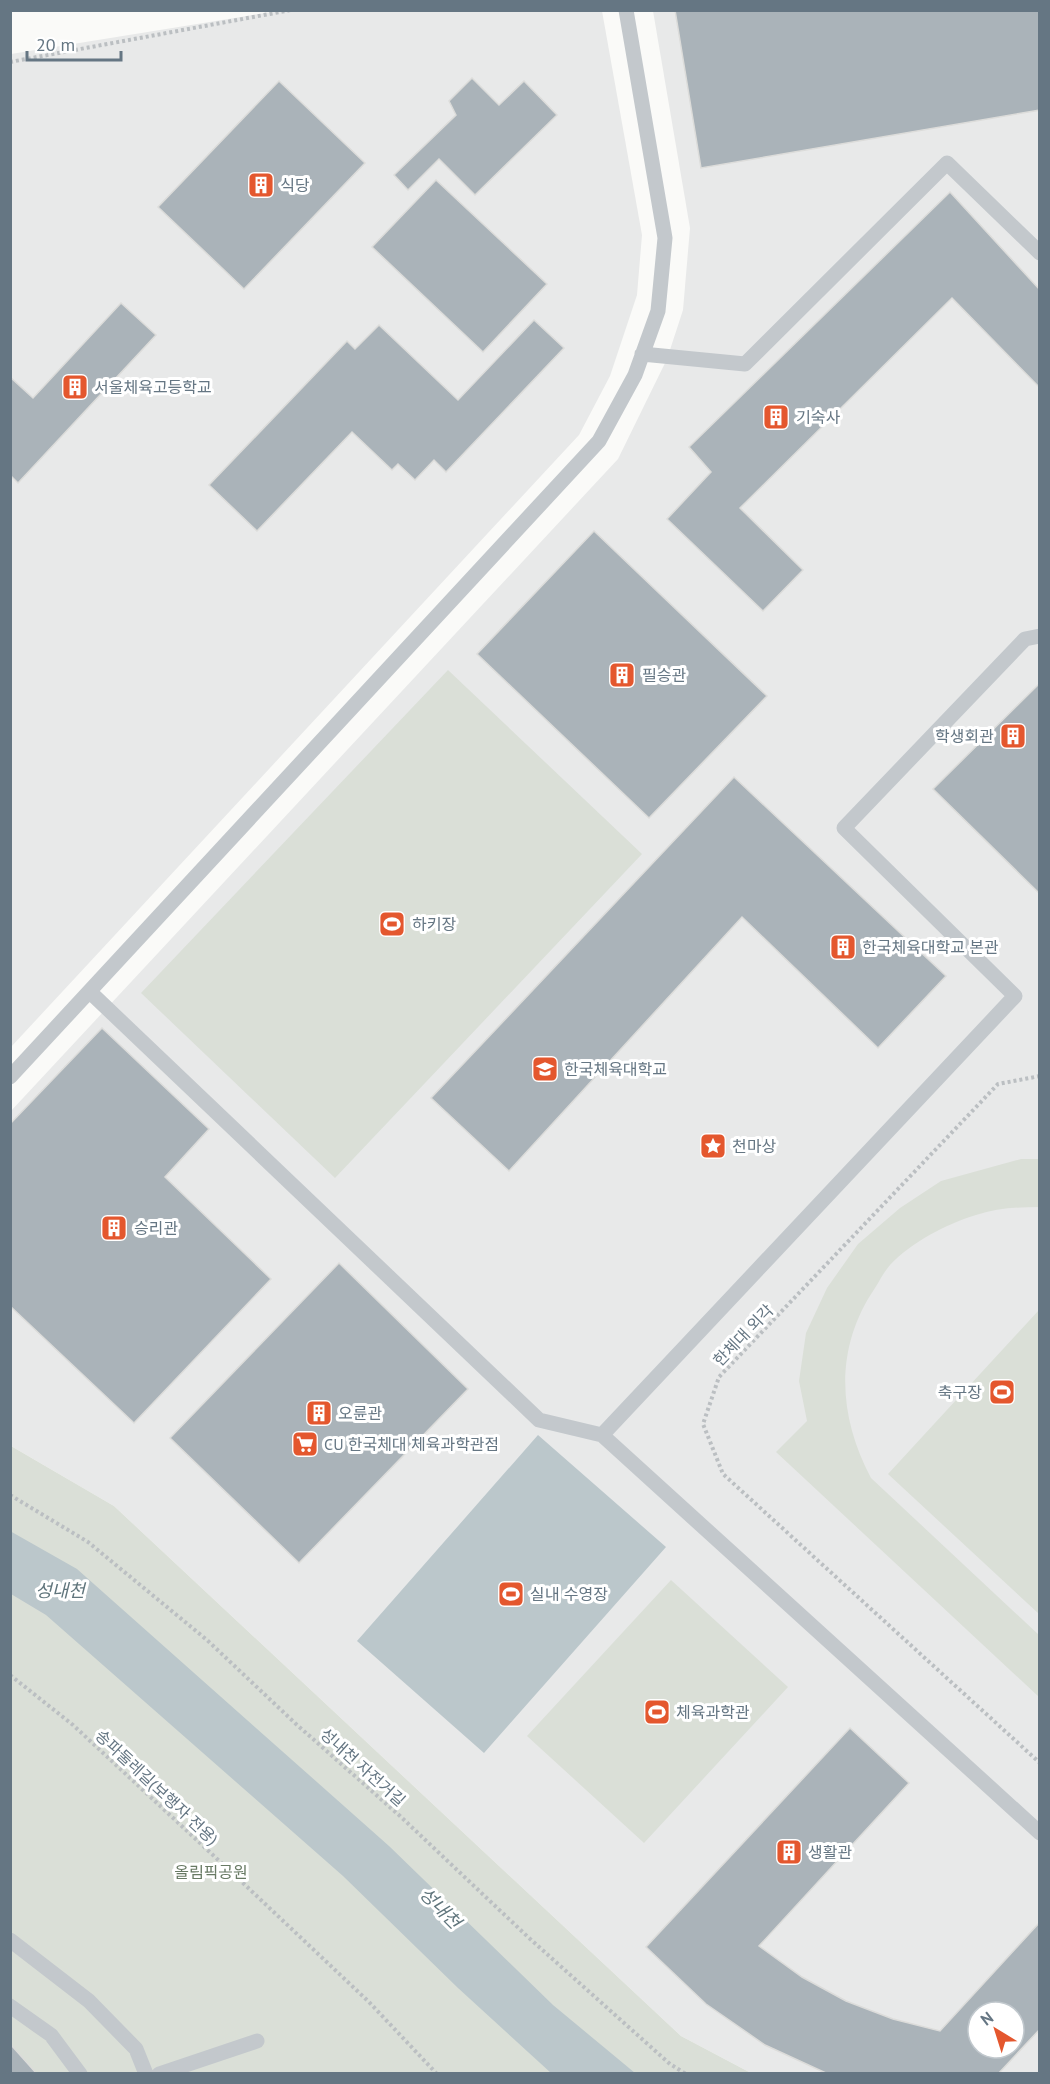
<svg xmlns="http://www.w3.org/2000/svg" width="1050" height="2084" viewBox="0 0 1050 2084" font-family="'PT Sans','Noto Sans KR',sans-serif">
  <rect width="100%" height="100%" fill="#fafaf8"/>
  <path fill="#e8e9e9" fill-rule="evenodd" d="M278,11H602L642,235L637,295L610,376L579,435L11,1047V54Z
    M653,11H1039V2073H751L681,2036L114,1506L11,1446L10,1112L618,459L667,359L683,310L690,228ZM978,2012H1014V2048H978Z"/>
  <path fill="#dadfd7" d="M448,670L642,854L335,1178L141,993Z
    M1021,1159H1039V1207C1018,1207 997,1208 976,1215C946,1224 912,1242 890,1265C884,1272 880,1280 875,1288C834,1348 838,1416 871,1478L1039,1635V1697L776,1452L807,1421L799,1381L806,1333L827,1288L858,1244L900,1208L941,1181Z
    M1039,1310V1614L888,1474Z
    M11,1446L114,1506L681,2036L751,2073L11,2074Z
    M671,1580L788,1687L644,1843L527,1736Z"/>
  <path fill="#bbc7cb" d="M538,1435L666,1547L484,1753L357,1641Z
    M10,1531L77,1569L389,1846L553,2005L635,2073H551L458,1988L343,1876L46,1615L11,1594Z"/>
  <path fill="#aab3b9" stroke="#dcdcda" stroke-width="1.5" fill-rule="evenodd" d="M675,10H1040V110L701,168Z
    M472,78L499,105L524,81L557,115L475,195L439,159L408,190L394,175L456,115L449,101Z
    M279,81L365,163L244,289L158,207Z
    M436,180L547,284L483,352L372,247Z
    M950,192L1040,290V388L952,298L740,508L803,570L763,611L667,519L711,472L689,447Z
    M121,303L156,335L18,483L10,475V377L33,398Z
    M534,320L564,348L446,472L434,460L415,480L398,464L392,470L352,432L257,531L209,485L347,341L355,349L379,325L458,400Z
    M594,531L767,696L649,818L477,654Z
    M1040,683V894L933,789Z
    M734,777L946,976L878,1048L742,917L509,1171L431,1098Z
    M102,1028L209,1129L165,1177L271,1279L134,1423L10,1306V1124Z
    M339,1263L468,1389L299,1563L170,1438Z
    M850,1728L909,1783L759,1946L802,1977L846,2001L893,2019L940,2031L1040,1922V2029L998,2074H828L765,2045L706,2004L646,1947ZM978,2012H1014V2048H978Z
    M10,2044L12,2046L37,2074H10Z"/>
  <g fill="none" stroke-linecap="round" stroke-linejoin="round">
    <path stroke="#bbbfc2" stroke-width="4" stroke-dasharray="3 3" stroke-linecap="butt" d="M10,62L291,10
      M1040,1076L998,1084L719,1377L703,1424L723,1474L1040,1763
      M10,1495L88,1542L207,1640L296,1724L400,1816L528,1937L670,2064L686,2074
      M10,1675L73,1725L243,1883L369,2002L437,2074"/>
    <path stroke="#c3c8cc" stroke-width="15" d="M642,354L745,364L947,163L1040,253
      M90,992L539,1420L602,1435L1040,1833
      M10,1077L599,441L635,375L658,311L665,238L626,10
      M602,1435L1015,996L844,828L1025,639L1040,636
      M10,1940L89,2001L136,2049L146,2074
      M10,2006L51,2035L80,2074
      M159,2074L257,2041"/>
  </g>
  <defs>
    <symbol id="building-square" viewBox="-11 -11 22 22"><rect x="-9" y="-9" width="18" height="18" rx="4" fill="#e4572e" stroke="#fff"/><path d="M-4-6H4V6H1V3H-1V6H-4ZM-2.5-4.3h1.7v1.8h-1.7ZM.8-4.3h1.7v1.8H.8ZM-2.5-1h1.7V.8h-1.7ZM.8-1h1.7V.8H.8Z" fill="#fff"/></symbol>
    <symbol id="stadium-square" viewBox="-11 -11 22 22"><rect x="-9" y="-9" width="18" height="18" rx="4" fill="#e4572e" stroke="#fff"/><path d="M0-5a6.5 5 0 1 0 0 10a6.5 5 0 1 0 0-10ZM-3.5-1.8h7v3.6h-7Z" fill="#fff"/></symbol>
    <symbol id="university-square" viewBox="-11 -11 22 22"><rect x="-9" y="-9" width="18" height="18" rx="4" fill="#e4572e" stroke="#fff"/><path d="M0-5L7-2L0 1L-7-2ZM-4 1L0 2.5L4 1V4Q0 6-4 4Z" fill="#fff"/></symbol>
    <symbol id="sight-square" viewBox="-11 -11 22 22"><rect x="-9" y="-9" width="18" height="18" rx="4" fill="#e4572e" stroke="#fff"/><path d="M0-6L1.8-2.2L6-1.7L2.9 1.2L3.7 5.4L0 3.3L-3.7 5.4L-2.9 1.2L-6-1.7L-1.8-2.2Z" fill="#fff"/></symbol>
    <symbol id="supermarket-square" viewBox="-11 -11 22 22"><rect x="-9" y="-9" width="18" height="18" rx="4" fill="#e4572e" stroke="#fff"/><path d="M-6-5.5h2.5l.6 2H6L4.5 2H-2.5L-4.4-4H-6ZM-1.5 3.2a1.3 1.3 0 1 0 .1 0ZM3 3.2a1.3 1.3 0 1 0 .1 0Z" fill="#fff"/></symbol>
  </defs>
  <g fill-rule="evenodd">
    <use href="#building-square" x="246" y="170" width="30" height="30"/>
    <use href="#building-square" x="60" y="372" width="30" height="30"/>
    <use href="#building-square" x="761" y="402" width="30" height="30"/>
    <use href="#building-square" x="607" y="660" width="30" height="30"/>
    <use href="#building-square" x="998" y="721" width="30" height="30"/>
    <use href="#stadium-square" x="377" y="909" width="30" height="30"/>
    <use href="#building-square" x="828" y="932" width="30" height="30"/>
    <use href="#university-square" x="530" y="1054" width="30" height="30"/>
    <use href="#sight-square" x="698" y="1131" width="30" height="30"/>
    <use href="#building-square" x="99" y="1213" width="30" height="30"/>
    <use href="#stadium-square" x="987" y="1377" width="30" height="30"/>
    <use href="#building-square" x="304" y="1398" width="30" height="30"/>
    <use href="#supermarket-square" x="290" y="1429" width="30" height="30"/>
    <use href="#stadium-square" x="496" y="1579" width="30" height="30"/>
    <use href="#stadium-square" x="642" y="1697" width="30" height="30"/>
    <use href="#building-square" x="774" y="1837" width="30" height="30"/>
  </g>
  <g text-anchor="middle" stroke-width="6" stroke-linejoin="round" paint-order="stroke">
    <g font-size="16" fill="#657683" stroke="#fff" text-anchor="start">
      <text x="280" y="191">식당</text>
      <text x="94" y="393">서울체육고등학교</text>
      <text x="796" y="423">기숙사</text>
      <text x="642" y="681">필승관</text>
      <text x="994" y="742" text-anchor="end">학생회관</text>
      <text x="412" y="930">하키장</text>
      <text x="862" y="953">한국체육대학교 본관</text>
      <text x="564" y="1075">한국체육대학교</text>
      <text x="732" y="1152">천마상</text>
      <text x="134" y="1234">승리관</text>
      <text x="982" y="1398" text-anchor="end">축구장</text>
      <text x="338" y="1419">오륜관</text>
      <text x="324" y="1450">CU 한국체대 체육과학관점</text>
      <text x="530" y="1600">실내 수영장</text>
      <text x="676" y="1718">체육과학관</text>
      <text x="808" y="1858">생활관</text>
    </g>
    <g font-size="16" fill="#657683" stroke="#fff">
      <text transform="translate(743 1335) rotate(-46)" y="6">한체대 외각</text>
      <text transform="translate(363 1767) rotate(42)" y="6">성내천 자전거길</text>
      <text transform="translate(157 1787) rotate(43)" y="6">송파둘레길(보행자 전용)</text>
    </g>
    <g font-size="16" fill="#687a64" stroke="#fff">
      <text x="211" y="1878">올림픽공원</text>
    </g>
    <g font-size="18" font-style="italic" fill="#60757c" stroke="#fff">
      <text x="60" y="1597">성내천</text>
      <text transform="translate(440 1908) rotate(45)" y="6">성내천</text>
    </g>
  </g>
  <rect width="1050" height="2084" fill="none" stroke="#657683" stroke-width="24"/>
  <g transform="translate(996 2030) rotate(322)"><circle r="28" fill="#ffffff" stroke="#c1c8cd" stroke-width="1.5"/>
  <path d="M0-4.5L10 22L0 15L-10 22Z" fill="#e4572e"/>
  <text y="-9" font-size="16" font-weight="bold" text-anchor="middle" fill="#657683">N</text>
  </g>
  <path d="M27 51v9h94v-9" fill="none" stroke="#657683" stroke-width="3"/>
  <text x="36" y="51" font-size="18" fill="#657683" stroke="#ffffff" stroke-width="4.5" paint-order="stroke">20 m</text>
</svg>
